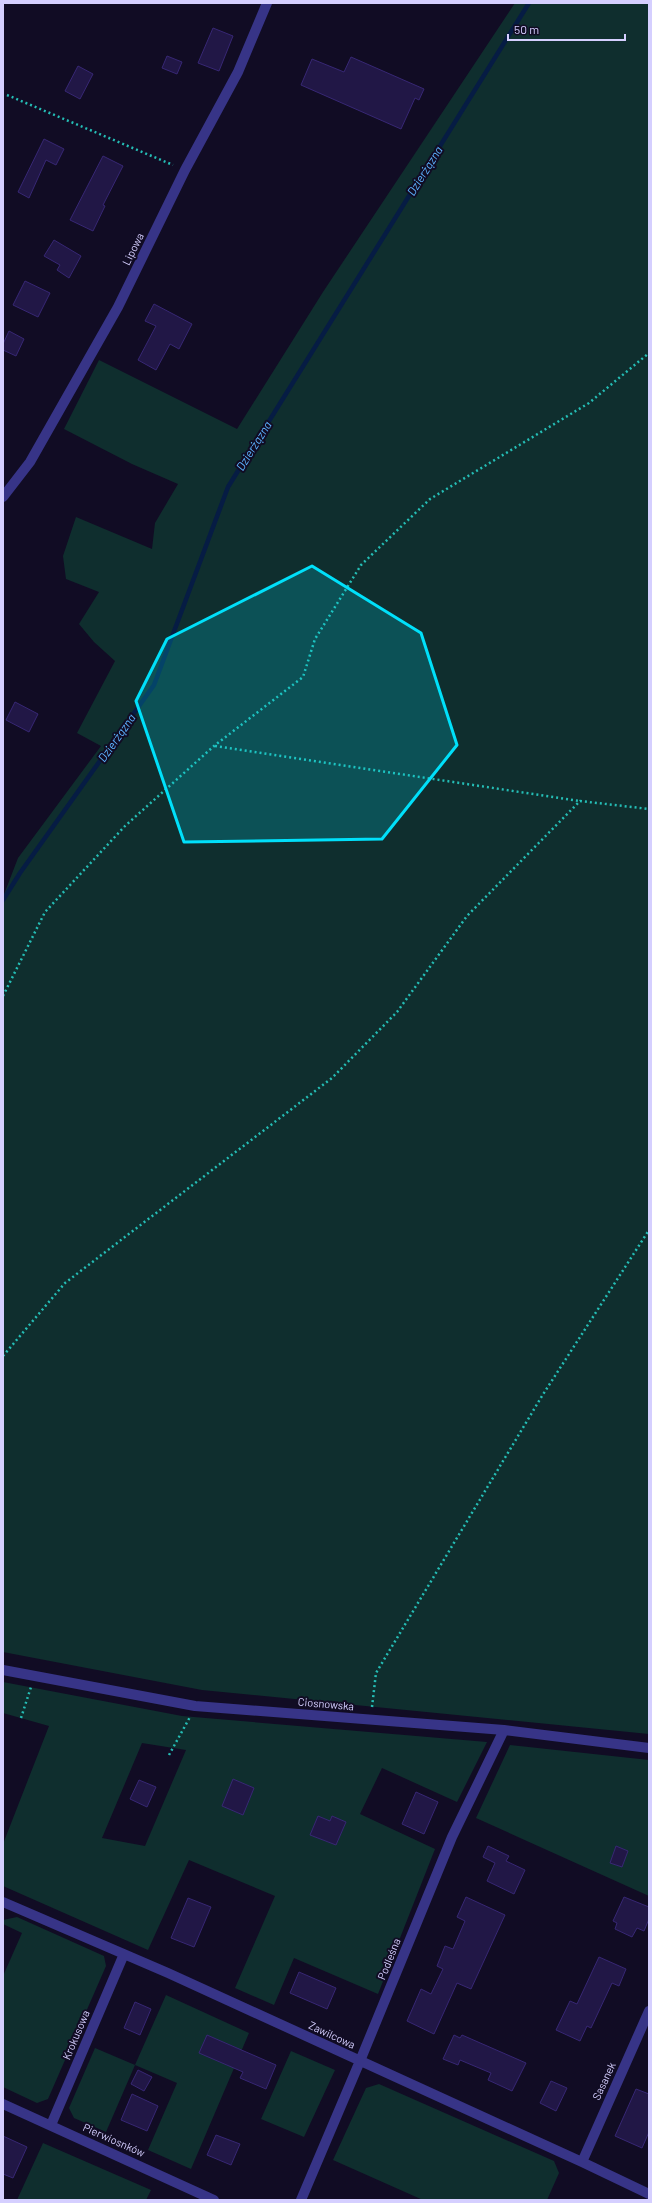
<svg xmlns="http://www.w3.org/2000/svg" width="652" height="2203" viewBox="0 0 652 2203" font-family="Barlow,sans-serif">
  <rect width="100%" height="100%" fill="#110c24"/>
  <path fill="#0f2e2e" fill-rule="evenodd" d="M515,3H649V1734L202,1690L3,1652V897L18,858L101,746L77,733L115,661L94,642L79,624L99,592L66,579L63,556L76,517L152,549L155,523L178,484L132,464L64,429L99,360L237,429L323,292Z
    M3,1682L182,1716L487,1742L457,1802L382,1768L360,1814L435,1849L378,1994L294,1958L274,2005L235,1988L275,1896L189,1860L148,1950L3,1886V1844L49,1726L3,1713ZM142,1743L186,1750L145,1846L102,1838Z
    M510,1745L649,1760V1896L476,1818Z
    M17,1917L104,1956L106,1966L48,2099L37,2103L3,2087V1976L22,1933L3,1924V1920Z
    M166,1995L249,2033L191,2169L148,2150L177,2083L135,2065L106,2132L74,2118L69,2108L95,2048L135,2065Z
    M291,2051L335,2070L304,2137L261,2119Z
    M379,2084L554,2161L559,2173L547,2200H423L333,2160L366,2088Z
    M43,2143L151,2190L146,2200H17Z"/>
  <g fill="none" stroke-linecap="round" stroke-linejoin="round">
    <path stroke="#061c44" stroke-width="4.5" d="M3,900L20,873L154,685L228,487L529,3"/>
  </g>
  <path fill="#211746" stroke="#372774" d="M213,28L233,36L219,71L198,63Z
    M167,56L182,62L177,74L162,68Z
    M351,57L424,89L419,100L415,98L401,129L301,85L312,59L344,72Z
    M78,66L93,74L80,99L65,91Z
    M44,139L64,149L56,165L46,160L29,198L18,192Z
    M103,156L123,166L103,205L105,206L93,231L70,220Z
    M54,240L81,256L69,278L57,270L60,265L44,256Z
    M25,281L50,293L38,317L13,305Z
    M154,304L192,324L179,349L170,344L156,370L138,360L156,326L145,321Z
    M9,331L24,339L16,356L3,350V344Z
    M15,702L38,714L29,732L6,720Z
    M233,1779L254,1788L243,1815L222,1806Z
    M139,1780L156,1787L147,1807L130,1799Z
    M416,1792L438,1802L424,1834L402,1824Z
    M318,1816L330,1821L332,1816L346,1822L336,1845L310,1835Z
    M488,1846L509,1856L506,1861L525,1870L514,1894L487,1881L495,1863L483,1857Z
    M616,1846L628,1851L622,1867L610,1863Z
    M466,1897L505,1915L471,1989L457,1983L434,2034L407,2021L421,1989L431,1994L443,1969L437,1966L445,1946L453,1949L465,1921L457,1917Z
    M624,1897L649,1907V1919L644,1931L637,1928L632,1937L615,1929L617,1923L613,1921Z
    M188,1898L211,1907L194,1947L171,1938Z
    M599,1957L626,1969L619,1986L612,1983L591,2028L587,2026L580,2041L556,2030L570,2001L577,2004Z
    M299,1972L336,1988L327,2009L290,1993Z
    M135,2002L151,2009L140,2035L124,2028Z
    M207,2035L276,2065L266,2089L240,2078L243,2072L199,2053Z
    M454,2035L460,2038L462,2035L526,2063L512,2091L488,2080L491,2073L460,2060L458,2065L443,2059Z
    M138,2070L152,2077L144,2091L131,2084Z
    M551,2081L567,2088L556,2111L540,2103Z
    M636,2089L649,2094V2132L642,2148L615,2136Z
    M132,2094L158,2106L147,2131L121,2120Z
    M216,2135L240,2144L231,2165L207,2155Z
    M3,2136L27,2147L13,2178L3,2174Z"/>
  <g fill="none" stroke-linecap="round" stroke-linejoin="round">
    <path stroke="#25bdb5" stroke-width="2.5" stroke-dasharray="2 3" stroke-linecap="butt" d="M7,95L173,165
      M215,746L579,801
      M3,996L45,912L125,826L214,746L303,677L315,639L361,565L430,499L589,403L649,353
      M3,1356L65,1283L332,1078L397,1012L467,916L580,801L649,809
      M372,1707L376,1673L542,1396L649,1230
      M21,1718L31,1687
      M169,1755L190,1717"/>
    <path stroke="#373487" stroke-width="10" d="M3,497L30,462L118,307L185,170L238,72L267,3
      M3,1670L195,1706L504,1730L649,1748
      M3,1902L168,1973L582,2162L649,2194
      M3,2104L214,2200
      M51,2125L124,1954
      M582,2162L649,2011
      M301,2200L360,2061L452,1837L504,1730"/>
  </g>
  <path fill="#00e0fa" fill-opacity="0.2" stroke="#00e0fa" stroke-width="3" stroke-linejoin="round" d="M312,566L421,633L457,745L382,839L184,842L136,701L167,639Z"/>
  <g text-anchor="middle" stroke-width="4" stroke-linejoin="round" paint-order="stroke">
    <g font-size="11" fill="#d5cfff" stroke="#110c24">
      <text transform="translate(133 249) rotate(-64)" y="4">Lipowa</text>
      <text transform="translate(326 1704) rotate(5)" y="4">Ciosnowska</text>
      <text transform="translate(389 1959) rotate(-68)" y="4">Podleśna</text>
      <text transform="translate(76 2035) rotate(-67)" y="4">Krokusowa</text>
      <text transform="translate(332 2035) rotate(25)" y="4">Zawilcowa</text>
      <text transform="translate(604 2081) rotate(-65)" y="4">Sasanek</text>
      <text transform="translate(114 2140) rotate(24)" y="4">Pierwiosnków</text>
    </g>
    <g font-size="12" font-style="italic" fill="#5db3ff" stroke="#110c24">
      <text transform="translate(425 171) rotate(-58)" y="4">Dzierżązna</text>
      <text transform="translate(254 446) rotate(-58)" y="4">Dzierżązna</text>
      <text transform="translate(117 738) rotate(-55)" y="4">Dzierżązna</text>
    </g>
  </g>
  <rect width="652" height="2203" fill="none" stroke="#d5cfff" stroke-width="8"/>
  <path d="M508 34v6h117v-6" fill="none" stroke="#d5cfff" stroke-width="2"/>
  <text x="514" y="34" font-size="12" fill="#d5cfff" stroke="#110c24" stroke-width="3" paint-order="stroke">50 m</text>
</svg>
